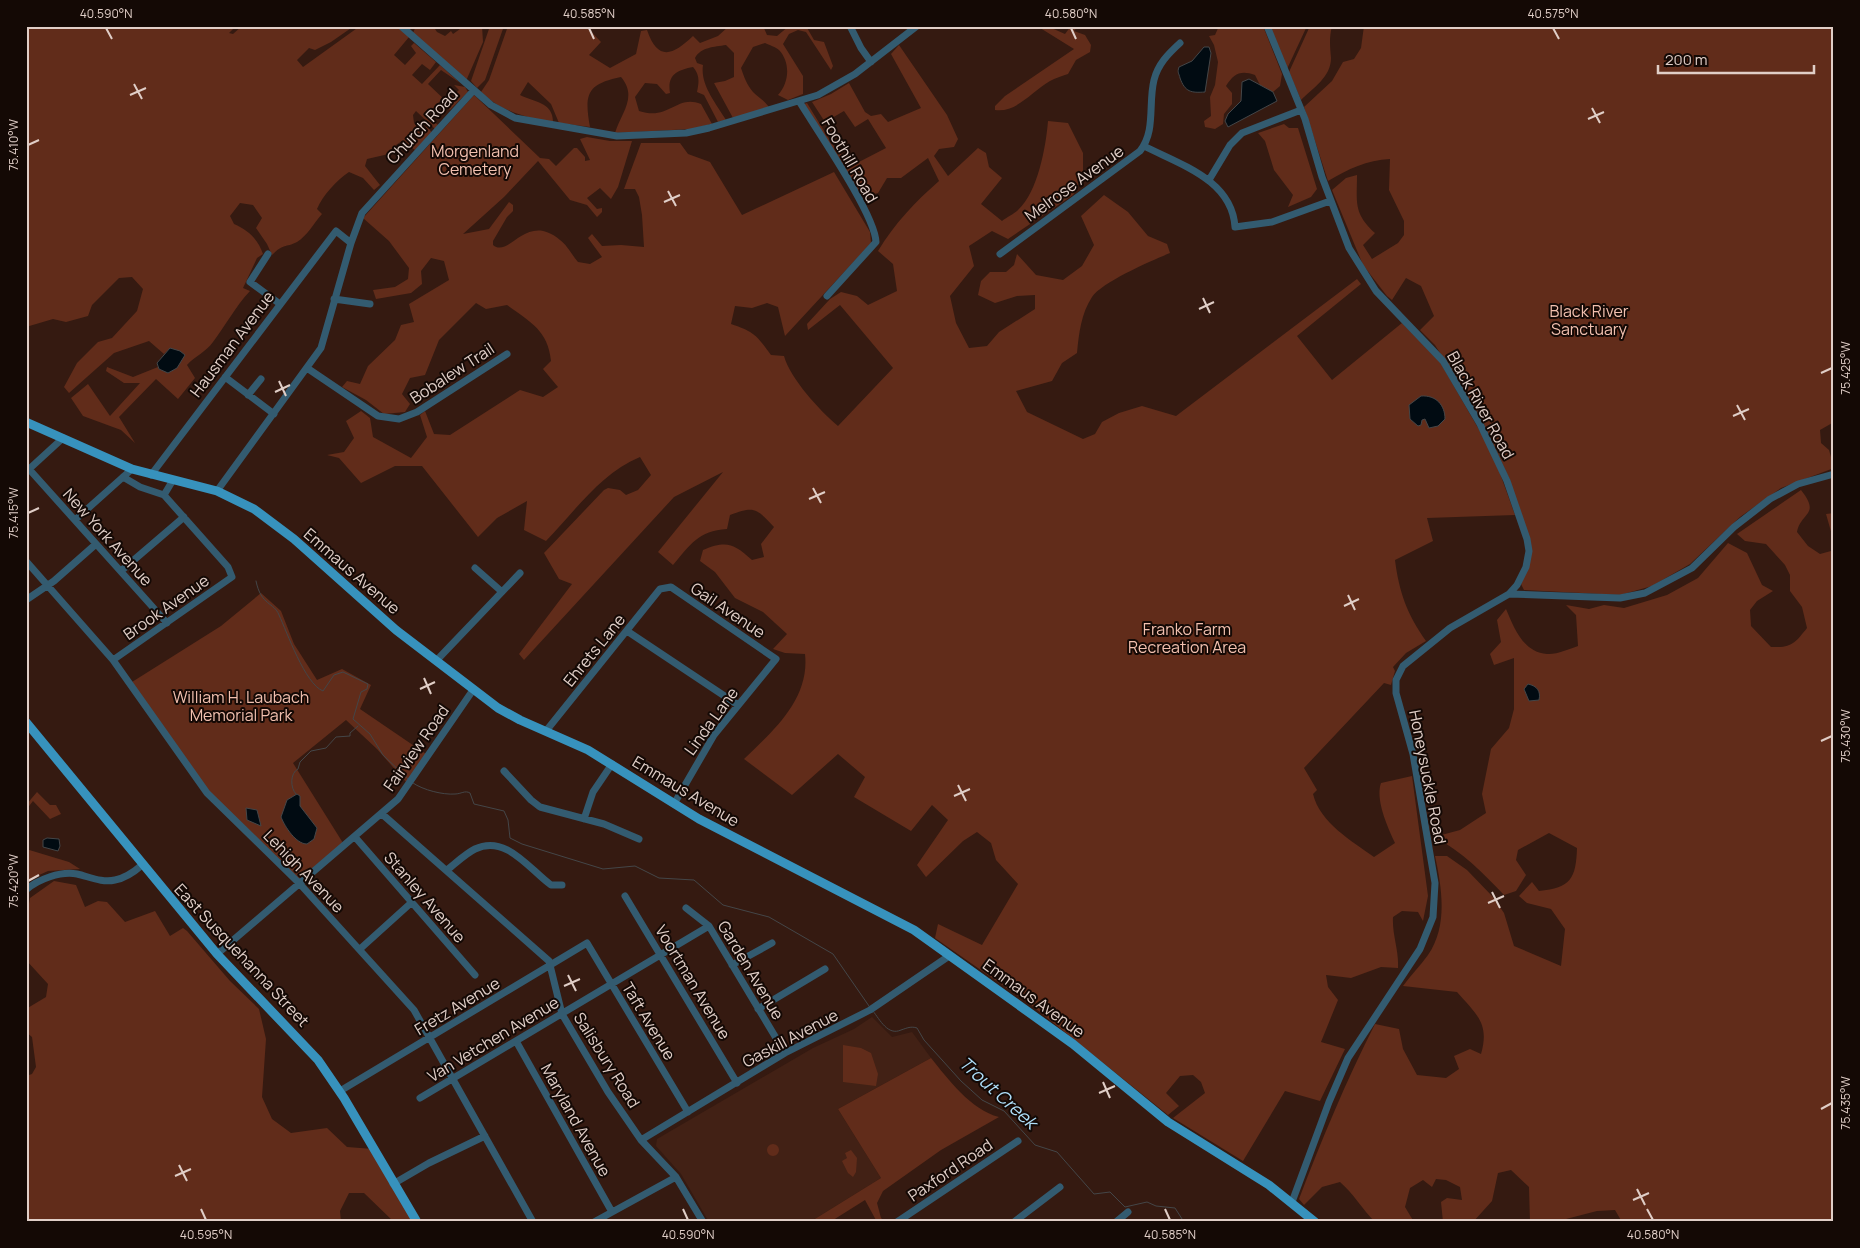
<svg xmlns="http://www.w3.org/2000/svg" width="1860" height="1248" viewBox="0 0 1860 1248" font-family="Manrope,sans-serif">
  <rect width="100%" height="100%" fill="#351a11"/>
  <path fill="#422115" d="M872,1017L892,1037L912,1032L931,1058L838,1109L881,1178L810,1222H709L681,1174L656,1146L657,1139L813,1048L854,1029Z"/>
  <path fill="#612c1a" d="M26,26H236L229,33L233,34L242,26H354L331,42L315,50L309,48L297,60L303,67L360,26H397L409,37L394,55L405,65L416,53L411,46L414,43L436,62L430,70L422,64L412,75L422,84L440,65L460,83L441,70L428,84L447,102L459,90L454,85L465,87L468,92L450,110L440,101L437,105V110L435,112L433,110L427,116L438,125L435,129L416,111L413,115L414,123L422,131L427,126L432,133L415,150L402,141L396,145L393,153L367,159L365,166L380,185L374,190L363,178L349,172C336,181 323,195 317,209L322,214C314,223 307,236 297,242C285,248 284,243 272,255L267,244L256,228L262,218L253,205L240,203L230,216L234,224C248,230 258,239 263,254L257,258L243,288L250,291C235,307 226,325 213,342C206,352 195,356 187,365L195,378L178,399L156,379L119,417L135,443L121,430L83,416L71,398L88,384L110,416L140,383H124L106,371L107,367L133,377L158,367L159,369L170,348L164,354L149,341L114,353L69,393L64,387L77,363L98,342L112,338L137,311L143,289L132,277L119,278L92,305L88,316L66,322L53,319L26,327Z
    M416,26H433L437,32L445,36L451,31L453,34L460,29L458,26H482L483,42L466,81L413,33Z
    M490,26H504L485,80L477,88L471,81Z
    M508,26H586L601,42L589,55L610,68L636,54L641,31L647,30C658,62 673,55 693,36L700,43L718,36L729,26H763L767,35L777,36L789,26H806L814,40L824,42L833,66L831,70L806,32L798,30L789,34L783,44L803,76V94L788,100L778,95C789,83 791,63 779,50C776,47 769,45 765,43L753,47L741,68C744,77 747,85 753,92C759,98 764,100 769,107L733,118L714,83L725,81L734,77V53L726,45C714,47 701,47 695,58L697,63L703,65C700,85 716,103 726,120L718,122L704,95L697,92C699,82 700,75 693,67C677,70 667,75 670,93L666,94L657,84L645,83L635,97L639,111C670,121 676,94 701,104L712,124L691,129L615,133C621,113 638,97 621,77C587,84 584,94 590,127L559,123L551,104L528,82L520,95C533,102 554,102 553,123C525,117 502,112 481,92L489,80Z
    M1037,26H1047L1065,34L1071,26H1078L1074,31L1085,35L1091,45L1090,52L1076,60L1068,74C1062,76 1055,78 1050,81C1032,91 1017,113 995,110V106L1005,96L1074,49Z
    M1219,26H1263L1282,74L1280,86L1273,92L1260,85L1255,75C1241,70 1234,73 1226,86L1232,93V104L1224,114L1223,124L1215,129L1205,127L1204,121L1211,116L1210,97L1215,85L1218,62L1214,45L1209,36L1215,35Z
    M1270,26H1307L1287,69Z
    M1310,26H1332C1329,38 1330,46 1331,58C1331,77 1313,88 1301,100L1289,72Z
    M1364,26H1834V422L1820,430L1821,443L1829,450L1834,468L1781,488L1740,517L1690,564L1652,586L1620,595L1524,590L1521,584L1530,560L1510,480L1482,420L1435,345L1420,330L1434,316L1421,286L1406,278L1392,300L1387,296L1363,265L1332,190L1346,178L1357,175C1357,202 1353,213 1375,233L1363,245L1372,259L1398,243L1404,235V221L1389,190L1390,159C1367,160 1348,169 1328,181L1304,107L1332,81L1343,62L1354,59L1361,48Z
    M899,45L947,115L958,139L954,147L939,149L934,156L948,176L978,148L986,153L989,167L1002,178L981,204L1002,221C1007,217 1014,214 1018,210C1038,192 1046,146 1048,121L1068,123L1083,153V175L1073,195L1008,239L992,231L969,246L974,266L950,296L956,323L969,348L987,346L999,332L1035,309V295L1017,296L995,303L978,295L981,281L990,272H1006L1014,265L1017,254L1036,275L1063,280L1082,266L1094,245L1081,216L1104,195L1128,212L1148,236L1167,244L1170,253C1153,260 1102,282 1092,297C1081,314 1079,333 1077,353L1062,363L1052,381L1016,391L1027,412L1083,439L1095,434L1102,422L1119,413L1142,406L1176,416L1357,279L1361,284L1297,336L1332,380L1402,323L1440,362L1493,454L1515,515L1427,518L1433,541L1395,560C1399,592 1407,614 1426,641L1406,653L1393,667L1395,671L1391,685L1384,683L1304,768L1317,790L1313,794C1320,823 1352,841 1374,857L1395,843C1388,828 1375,800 1381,783L1412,776L1428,896L1423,921L1418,912L1402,911L1393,917C1392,935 1399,950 1398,968L1381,967L1351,978L1326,975L1328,987L1338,1000L1321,1042L1345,1049L1320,1101L1285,1091L1243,1161L1173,1118L1205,1093L1201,1082L1193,1075L1180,1076L1166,1093L1179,1106L1168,1115L1031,1005L935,938L938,924L982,945L1018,884L996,860L991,843L977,832L963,841L926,877L917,865L948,820L932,805L911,831L854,797L865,777L838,754L792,795L744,759C773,731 810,699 805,654L785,653L773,649L787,634L763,612L735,598L715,572L700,561L703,550C727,540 734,544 752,560L764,557L761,544L774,527C756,508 755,506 730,515L727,529C698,531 691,544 673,565L658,552L723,472L674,497L524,660L519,654L572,584L559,579L544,553L604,490L608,488L620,490L626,495L638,490L651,475L640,457C601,473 575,511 546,541L524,530L527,501L497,518L478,537L422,466H395L361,483L339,458L327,455L344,452L354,438L346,421L361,411L370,418L373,437L411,458L427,437L420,415L425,411L434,434L450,435L520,390L543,397L558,387L543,369L551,361C548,330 530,322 507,305L486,309L476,303L439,340L425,375L410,378L402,394L410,404L405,412L384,414L366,400L342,387L347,381L360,384L368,366L395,340L401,325L414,322L409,304L449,280L444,261L431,258L421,271L422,284L411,293L376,299L373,290L395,287L408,279L409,268L389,241L363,218L474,95L540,158L549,159L556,166L574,148H577L585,157V161L590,160L580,139L587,137L610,141H632L618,187L611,199L600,188L587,198L597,209L602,208V212L597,217L587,205L570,200L538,161L504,197L463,234L489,229L509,202L513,205V211L507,217L493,241V245C509,259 526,211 560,240C567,245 572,255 578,262L590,264L602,257L588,238L592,234L602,246L621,245L644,247L642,215L639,197L635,189H624L641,143H680L688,154L710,162L742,215L834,172L870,232L871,243L785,336L778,307L767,303L752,308L735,306L731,324C755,332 757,336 771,355L784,356C790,378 819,410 838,426L893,368L840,305L808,330L807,324L830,299L841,292L857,296L868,305L897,291L893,264L878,251C895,223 915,202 939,181L928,158L901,178H887L878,193L860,197L804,104L807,103L832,144L847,161L857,163L886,148L868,119L855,127L844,111L825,122L812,102L831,94L849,83L865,112L871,116L881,114L888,122L921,108L891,54Z
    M1284,124L1289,128H1298L1317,189L1311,197L1288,207L1293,195L1274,170L1265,141L1258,133Z
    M1801,490C1821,515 1801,512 1797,532L1808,546L1820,554L1831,551L1832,535L1826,514L1834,513V1222H1622L1615,1210L1597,1211L1566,1219L1565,1222H1530L1529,1187L1511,1170L1498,1173L1492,1201L1473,1222H1443L1441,1202L1447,1198L1462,1200L1460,1187L1446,1180L1436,1179L1432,1187L1423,1180L1410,1188L1405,1207L1414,1222H1375C1362,1209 1354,1194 1340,1182L1322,1187L1304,1205L1299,1199C1322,1139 1346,1081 1375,1024L1399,1029L1403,1049L1417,1075L1446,1078L1459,1069L1454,1056L1470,1049L1481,1054C1490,1023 1476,1014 1457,992L1403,986C1411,975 1420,966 1428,955C1448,926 1442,888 1435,856H1447L1467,870L1493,897L1504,913L1514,946L1561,966L1565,929L1551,909L1527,903L1519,896L1532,882L1539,891C1571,888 1576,878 1577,848L1549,833L1518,850L1516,860L1526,875L1516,891L1504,895C1483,873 1462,851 1434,837L1460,830L1486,813L1482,794L1491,749L1509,728L1514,709V658L1494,665L1490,654L1501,642L1497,620L1506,609C1514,628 1523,652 1547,654C1556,655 1569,649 1578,646L1576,615L1566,605L1589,609L1604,605L1624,608L1667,595L1698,578L1728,543L1747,553L1762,585L1773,591L1757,601L1750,610L1751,626L1771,647C1792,648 1795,643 1807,628L1802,607L1790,591V575L1785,565L1766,544L1745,541L1737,534Z
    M261,593L281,611L294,644L317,680L342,669L371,685L360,709L426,754L407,783L377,749L346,720L293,763L343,843L298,880L198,780L132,682L221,626Z
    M37,792L50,805H56L61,814L50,819L33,801L26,810V805Z
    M26,849L69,862L80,869L48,871L26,881Z
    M54,881L76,885L85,907L98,901L107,902L125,922L155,911L170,936L183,928L187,931L230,981L259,1009L266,1039L262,1097L272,1119L291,1133L327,1128L347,1147L373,1149L417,1222H394L364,1193H349L340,1211L341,1222H26V1076L32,1074L36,1067L32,1037L26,1032V1009L46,997L48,984L26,960V920L30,898Z
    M843,1045L861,1048L871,1053L878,1074L876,1086L843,1082Z
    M931,1058C948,1079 971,1110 999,1117L941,1150L883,1191L877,1203L881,1218L885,1222H877L865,1200L830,1222H810L881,1178L838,1109Z
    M767 1150a6 6 0 1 1 12 0a6 6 0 1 1-12 0Z
    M851,1150L857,1158L856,1172L853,1177L848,1173L842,1161L847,1158L845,1153Z"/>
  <path fill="#010b12" stroke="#444648" d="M1204,47H1209L1211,53L1205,92C1191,93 1185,92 1180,78C1179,73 1177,73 1179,67L1192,61Z
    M1249,79L1273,92L1277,101L1228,127L1225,121L1228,114L1241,101L1242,82Z
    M170,348L180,351L185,355L177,368L168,373L159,369L157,363Z
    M1421,396C1436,395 1445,405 1445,419L1438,426L1429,428L1425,419L1422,420L1421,425L1418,426L1410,419L1409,405Z
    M1528,684C1537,686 1541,691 1539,700L1529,701L1524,689Z
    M297,794L300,796V806L317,828L314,839L307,844C296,844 285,827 281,817L287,800Z
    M246,808L257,810L261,826L247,820Z
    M47,838L59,839L60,846L58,851L43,847V840Z"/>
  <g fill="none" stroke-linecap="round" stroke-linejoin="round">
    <path stroke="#444648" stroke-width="1" d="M256,581C261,606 274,602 279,615C287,632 305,684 323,691L334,675L343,672L368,684L367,689L361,692L353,719L370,734L383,755L408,779
      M413,783C423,790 443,795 455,794C461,794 465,790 470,793L474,804L504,811L508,820L510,838L522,844L603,869L635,866L659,878L694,880L723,905L769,917L833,954L869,1006
      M296,794C290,788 290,773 298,769L300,762L311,751L326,748L336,737L350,736V733L358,726
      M873,1011C880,1020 888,1036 901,1030C907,1028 911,1026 917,1028L924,1040L961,1081L982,1100L1004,1111L1035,1145L1057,1152L1094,1194L1110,1192L1125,1207L1147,1202L1156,1206L1175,1208L1184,1222"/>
    <path stroke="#335b70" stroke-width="7" d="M401,26L491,105L515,118L617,136L686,133L709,128L818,95L855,74L917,26
      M850,26L861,48L871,62
      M1267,26L1305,119L1322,177L1349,248L1376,291L1443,361L1480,424L1507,481L1527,539L1529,551L1526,567L1517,585L1509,594
      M799,101C816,129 875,214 876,242L827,296
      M1144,146C1181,165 1232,180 1235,227L1272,222L1330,201
      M1209,180L1230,145L1242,133L1301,110
      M268,254L250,282L280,304
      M1000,254L1140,151C1156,131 1148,104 1154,80C1158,64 1168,54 1180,43
      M334,299L370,304
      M307,368L378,416L399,419L417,412L507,354
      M225,377L274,414
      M248,395L261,379
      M29,469L167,623
      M27,471L63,438
      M151,475L336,231L351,243
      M123,477L140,487L164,495
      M217,491L321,348L351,243L362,213L474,90
      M75,520L132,469
      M26,561L113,660L207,793L299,883L414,1010L533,1222
      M475,568L501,591
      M121,571L184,517
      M26,600L54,581L96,544
      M627,631L738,705
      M113,660L232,577L228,567L164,495L173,480
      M436,661L520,573
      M546,731L660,589L671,587L776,659L714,735L674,804
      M504,771L531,800L540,807L604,824L639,839
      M382,814L549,961L562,1014L608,1092L641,1140L676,1177L703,1222
      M584,819L593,792L612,764
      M355,837L475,975
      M447,870C456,863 465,854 475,849C506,834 529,869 551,885H562
      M26,890C38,879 61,871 77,874C90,877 102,883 115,880C126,878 134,872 142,865
      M625,896L737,1083
      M686,908L709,926L785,1053
      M360,949L412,902
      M217,954L398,799L473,690
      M732,965L772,943
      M758,1009L825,969
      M516,1041L612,1212
      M340,1091L587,943L688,1112
      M420,1098L709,926
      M641,1140L785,1053L870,1010L949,956
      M393,1184L429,1163L485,1136
      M1292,1202L1329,1102L1348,1058L1420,949L1433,917L1435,883L1413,754L1396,693V680L1403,666L1450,628L1509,594L1620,598L1645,593L1692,568L1734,527L1770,499L1798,484L1834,474
      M594,1222L676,1177
      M897,1222L1018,1141
      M1014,1222L1060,1187
      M1116,1222L1128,1212"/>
    <path stroke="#3792bd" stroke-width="9" d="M26,422L132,469L217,491L254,509L294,539L396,630L498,708L520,720L588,750L699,819L914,930L1073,1044L1168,1122L1269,1185L1315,1222
      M26,722L217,954L318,1060L344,1098L417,1222"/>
  </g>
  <path fill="none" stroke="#e0cec7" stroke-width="2" d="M106,28L112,39M589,28L594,39M1071,28L1076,39M1553,28L1559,39M134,84L142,99M130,95L146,88M1592,108L1600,123M1588,119L1604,112M28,145L39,140M668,191L676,206M664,202L680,195M1203,298L1210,313M1199,309L1214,302M1821,373L1832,368M279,381L286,396M275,392L290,385M1737,405L1745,420M1733,416L1749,409M813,488L821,503M809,499L825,492M28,513L39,508M1348,595L1355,610M1344,606L1359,599M424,678L431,694M420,689L435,682M1821,741L1832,736M958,785L966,801M954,796L970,789M28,881L39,875M1492,892L1500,908M1488,903L1504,896M568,975L576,991M564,986L580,979M1103,1082L1110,1098M1099,1093L1115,1086M1821,1109L1832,1103M179,1165L187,1181M175,1176L191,1169M1637,1189L1645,1205M1633,1200L1649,1193M201,1209L206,1220M683,1209L688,1220M1165,1209L1170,1220M1647,1209L1653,1220"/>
  <g text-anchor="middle" stroke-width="4" stroke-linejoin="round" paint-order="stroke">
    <g font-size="16" fill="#e0cec7" stroke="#140905">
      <text transform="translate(422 126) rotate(-47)" y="6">Church Road</text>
      <text transform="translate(850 160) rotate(60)" y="6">Foothill Road</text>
      <text transform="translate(1074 183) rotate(-36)" y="6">Melrose Avenue</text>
      <text transform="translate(232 344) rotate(-53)" y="6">Hausman Avenue</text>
      <text transform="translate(452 373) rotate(-33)" y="6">Bobalew Trail</text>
      <text transform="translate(1481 405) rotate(61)" y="6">Black River Road</text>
      <text transform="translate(108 537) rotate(48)" y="6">New York Avenue</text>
      <text transform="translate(352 571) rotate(41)" y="6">Emmaus Avenue</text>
      <text transform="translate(166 607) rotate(-35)" y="6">Brook Avenue</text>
      <text transform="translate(728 610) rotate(34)" y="6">Gail Avenue</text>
      <text transform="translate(594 650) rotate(-51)" y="6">Ehrets Lane</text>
      <text transform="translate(711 721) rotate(-54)" y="6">Linda Lane</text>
      <text transform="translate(416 748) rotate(-55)" y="6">Fairview Road</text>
      <text transform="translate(1428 777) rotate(79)" y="6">Honeysuckle Road</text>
      <text transform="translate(686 791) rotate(31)" y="6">Emmaus Avenue</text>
      <text transform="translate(304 871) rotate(46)" y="6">Lehigh Avenue</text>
      <text transform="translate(425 897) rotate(49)" y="6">Stanley Avenue</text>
      <text transform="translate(242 955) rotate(47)" y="6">East Susquehanna Street</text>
      <text transform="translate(751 970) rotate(59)" y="6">Garden Avenue</text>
      <text transform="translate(693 982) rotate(59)" y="6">Voortman Avenue</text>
      <text transform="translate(1034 998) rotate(36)" y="6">Emmaus Avenue</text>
      <text transform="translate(457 1006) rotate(-31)" y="6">Fretz Avenue</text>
      <text transform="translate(649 1021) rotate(59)" y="6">Taft Avenue</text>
      <text transform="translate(790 1038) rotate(-28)" y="6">Gaskill Avenue</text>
      <text transform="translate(493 1039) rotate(-31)" y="6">Van Vetchen Avenue</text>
      <text transform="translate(607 1060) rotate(58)" y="6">Salisbury Road</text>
      <text transform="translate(576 1120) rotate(61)" y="6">Maryland Avenue</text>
      <text transform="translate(950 1170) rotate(-34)" y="6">Paxford Road</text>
    </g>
    <g font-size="16" fill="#f2c0af" stroke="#140905">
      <text x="475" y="157">Morgenland<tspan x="475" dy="18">Cemetery</tspan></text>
      <text x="1589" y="317">Black River<tspan x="1589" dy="18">Sanctuary</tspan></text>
      <text x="1187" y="635">Franko Farm<tspan x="1187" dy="18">Recreation Area</tspan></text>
      <text x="241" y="703">William H. Laubach<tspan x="241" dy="18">Memorial Park</tspan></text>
    </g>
    <g font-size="18" font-style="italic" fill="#aedef9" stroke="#140905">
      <text transform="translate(998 1093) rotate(42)" y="6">Trout Creek</text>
    </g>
  </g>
  <rect width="1860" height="1248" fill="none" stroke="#140905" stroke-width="55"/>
  <path d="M1658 65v8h156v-8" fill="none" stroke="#e0cec7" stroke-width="2.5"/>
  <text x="1665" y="65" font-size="15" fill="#e0cec7" stroke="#140905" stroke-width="4" paint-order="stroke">200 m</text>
  <rect x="28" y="28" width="1804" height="1192" fill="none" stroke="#e0cec7" stroke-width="2"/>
  <g font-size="12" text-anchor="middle" fill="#e0cec7">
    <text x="106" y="18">40.590°N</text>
    <text x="589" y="18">40.585°N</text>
    <text x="1071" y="18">40.580°N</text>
    <text x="1553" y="18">40.575°N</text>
    <text transform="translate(14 145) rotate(-90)" y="4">75.410°W</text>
    <text transform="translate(1846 368) rotate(-90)" y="4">75.425°W</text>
    <text transform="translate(14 513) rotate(-90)" y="4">75.415°W</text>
    <text transform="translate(1846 736) rotate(-90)" y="4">75.430°W</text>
    <text transform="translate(14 881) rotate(-90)" y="4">75.420°W</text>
    <text transform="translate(1846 1103) rotate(-90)" y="4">75.435°W</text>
    <text x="206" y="1239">40.595°N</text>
    <text x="688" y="1239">40.590°N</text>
    <text x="1170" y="1239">40.585°N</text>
    <text x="1653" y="1239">40.580°N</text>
  </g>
</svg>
